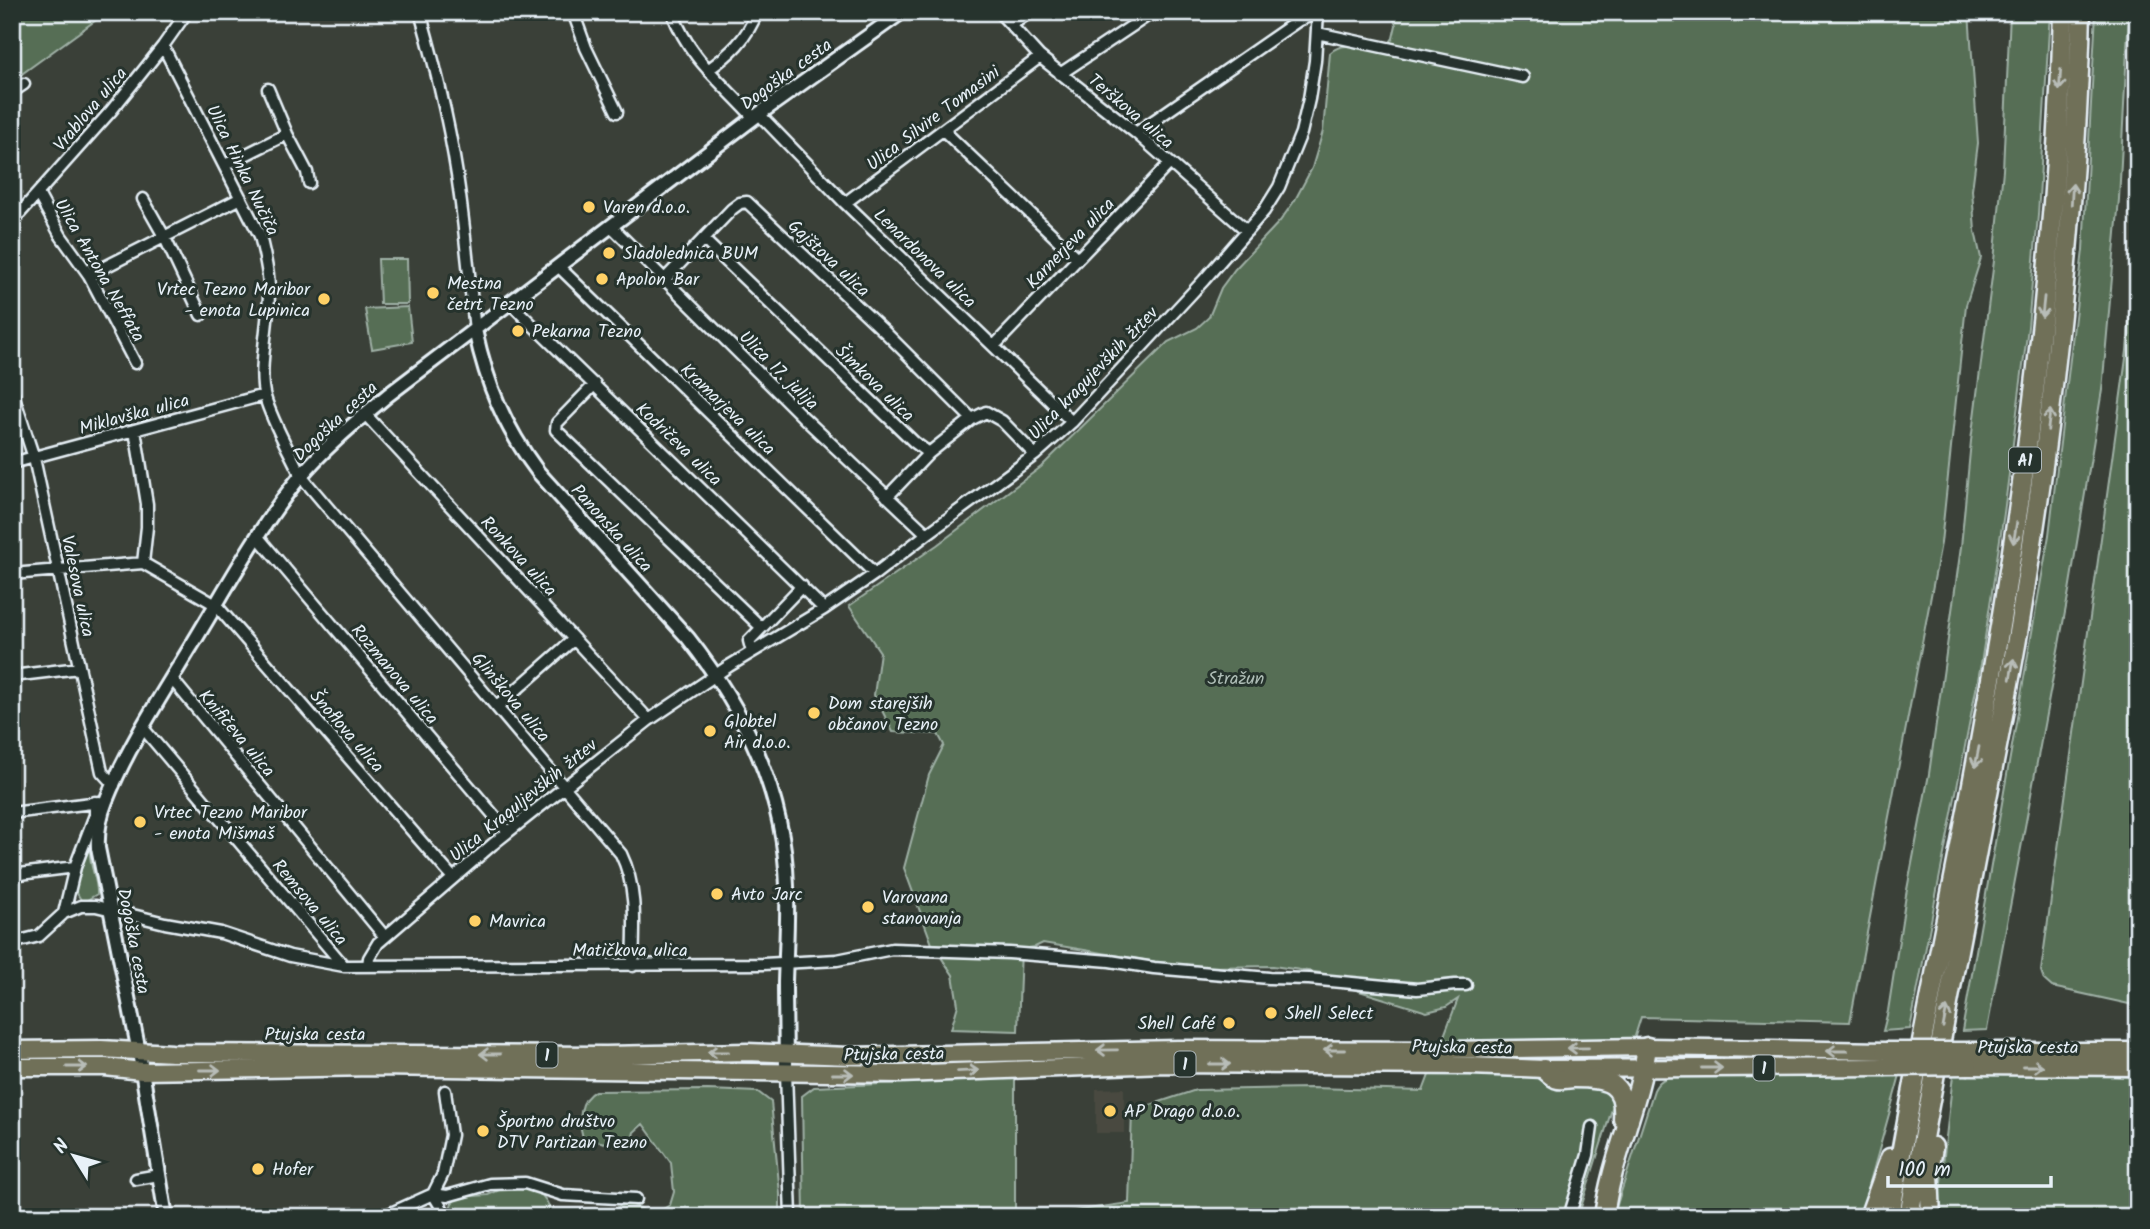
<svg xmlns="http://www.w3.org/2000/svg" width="2150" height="1229" viewBox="0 0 2150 1229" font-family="Kalam,sans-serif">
  <rect width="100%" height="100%" fill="#3a4038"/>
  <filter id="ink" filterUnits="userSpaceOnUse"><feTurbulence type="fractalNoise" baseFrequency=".0143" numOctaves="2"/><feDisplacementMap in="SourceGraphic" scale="14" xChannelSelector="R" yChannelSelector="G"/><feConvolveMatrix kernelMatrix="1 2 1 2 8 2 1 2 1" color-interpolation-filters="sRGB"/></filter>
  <g filter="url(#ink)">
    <path fill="#48493f" d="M1124,1088V1133H1096V1089Z"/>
    <path fill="#566e54" stroke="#9fb0a6" stroke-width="2" d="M12,12H107L12,81Z
      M1391,12H1969L1978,143L1972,190L1975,231L1981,258L1966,305L1941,543L1850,1022L1641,1017L1578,1217H1033L1129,1203L1132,1111L1196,1090L1312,1088L1423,1091L1458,999L1446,1007L1427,1012L1340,985L1321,973L1273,966L1209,967L1156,962L1043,943L1035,947L1021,949L1018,1031L951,1029L958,1005L953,975L932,944L904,868L929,775L944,745L938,734L893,732L874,695L880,652L849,606L937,545L1041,467L1168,342L1197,328L1209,317L1221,288L1235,269L1280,221L1295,200L1312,168L1323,131L1330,53C1344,39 1365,49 1382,53L1393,38L1396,25Z
      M2010,12H2050L2038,215L2028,327L2004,513L1981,664L1910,1029L1883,1031L1888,1011L1906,895L1929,774L1961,547L1971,441L1994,261L2003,170Z
      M2096,12H2129L2119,199L2102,390L2069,591L1987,1030L1962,1031L2049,535L2083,250Z
      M2138,208V1006L2052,987L2044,980L2041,971L2127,351Z
      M378,259H407L408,304H380Z
      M408,307L412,342L372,349L365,309Z
      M87,848H90C88,865 98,878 97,894L87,900H81L75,890Z
      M1978,1073H2080L2138,1078V1217H1936L1934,1204L1939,1200L1953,1075Z
      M1675,1075H1900L1863,1207L1866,1211L1863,1217H1613L1654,1090C1659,1080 1665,1078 1675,1075Z
      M1015,1078V1217H804L802,1096L814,1087Z
      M708,1090L758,1092L771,1102L780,1194V1217H616L618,1207C631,1200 641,1209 653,1215L670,1205L674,1192L671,1163L643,1124L634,1132L632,1140L605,1143L583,1138C578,1121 579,1099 595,1091Z
      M508,1186C535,1187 545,1190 553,1217H452L448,1213L452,1203L458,1197L488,1195Z"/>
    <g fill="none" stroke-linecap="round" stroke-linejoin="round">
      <defs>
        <path id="minor" d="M420,12C437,72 452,134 460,196C466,241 470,285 475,330
          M573,12L586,48L617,112
          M672,12C690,60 722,82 754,118
          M999,12L1040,57L1136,133L1247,231
          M1011,25L1030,12
          M1317,33L1523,77
          M163,46L260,236C264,253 269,271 269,289C270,319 257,370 265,397C273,424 289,450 301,476L621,854C638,889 634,927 633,966
          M708,70C730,54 747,39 757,12
          M1060,74L1153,12
          M268,89L287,134L307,172L309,183
          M12,92L24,84
          M759,114L845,203L1072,422
          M943,130L1077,258
          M1136,133L1299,20L1318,13
          M225,165L287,134
          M38,194L61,236L89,275L135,363
          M143,199L165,238L201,315
          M845,203L1040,57
          M12,222L111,111L163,46L187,12
          M611,226L804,418L927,534
          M703,239L914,442L929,453L972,419L986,412L1002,421L1035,455
          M559,267L875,574
          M89,275L241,198
          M664,280L732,209L740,203L747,202L886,333L972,419
          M510,303L824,609
          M994,346L1169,164
          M595,384L557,423L556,430L761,627
          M12,391L34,458L102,772L114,785
          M365,414L649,720
          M135,430L147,504V527L143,563
          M12,463L264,395
          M887,497L929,453
          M258,537L508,832
          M12,574L143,563L216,605L453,878
          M752,652L749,641L802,586
          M12,676L79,668
          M172,679L385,937
          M498,706L574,639
          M143,728L344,966
          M12,813L99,802
          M12,875L75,867
          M64,913L81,906H96L165,923L221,933L290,956L344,966L763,964L837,960L892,949L1009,953L1110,961L1154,968L1269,978L1309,979L1417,989L1455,985H1466
          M12,943L39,936L64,913L75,867L95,815V802
          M368,966L369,958L378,943L493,844L649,720L729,666L824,609L875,574L927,534L1035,455L1072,422L1204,280L1264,211L1279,187L1301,133L1309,99L1315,61L1318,12
          M786,1072L791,1217
          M136,1179L159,1175
          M433,1194L447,1196L490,1184L525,1183L563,1195L636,1199
          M433,1194L447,1217
          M382,1217L433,1194L443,1174L451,1135L445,1091
          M1569,1217L1588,1155L1592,1127"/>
        <path id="tertiary" d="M475,330C487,385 504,426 538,472L688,638C746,712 784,792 787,886C788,918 786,950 785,982C785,1012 786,1042 786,1072
          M166,1217L139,1052L98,848C97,831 100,816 106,801C127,748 161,696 190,648C225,591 257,530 299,478C325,447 357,421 388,395L759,114L902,12"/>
        <path id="primary" d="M12,1050L101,1049L172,1053L606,1055L747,1052L849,1056L1178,1049L1445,1050L1647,1047L1885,1051
          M1970,1051H2138
          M1969,1066L2138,1067
          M12,1067H105L142,1071L375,1067L900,1074L1164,1064L1470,1066L1544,1069L1884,1067"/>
        <path id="motorway" d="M1544,1069C1548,1072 1553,1078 1558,1079C1562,1080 1570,1078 1574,1078C1607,1078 1626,1082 1623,1119
          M1604,1217C1611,1158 1639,1105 1647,1047
          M1869,1217L1890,1158
          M1890,1217C1917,1054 1953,892 1982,730C2025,493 2057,253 2063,12
          M1909,1217C1930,1096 1953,976 1976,856C1991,775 2008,695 2021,615C2053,416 2076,214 2081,12
          M1931,1217L1929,1173L1933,1147"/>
      </defs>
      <use href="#minor" stroke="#e8f1f8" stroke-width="15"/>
      <use href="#tertiary" stroke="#e8f1f8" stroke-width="18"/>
      <use href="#primary" stroke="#e8f1f8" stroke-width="21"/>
      <use href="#motorway" stroke="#e8f1f8" stroke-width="23"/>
      <use href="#minor" stroke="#26332d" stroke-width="10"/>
      <use href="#tertiary" stroke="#26332d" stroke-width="12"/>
      <use href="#primary" stroke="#706f59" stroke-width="16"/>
      <use href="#motorway" stroke="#706f59" stroke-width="18"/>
      <defs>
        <path id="primary-bridge" d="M1885,1051H1970
          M1884,1067L1969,1066"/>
      </defs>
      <use href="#primary-bridge" stroke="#e8f1f8" stroke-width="21" stroke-linecap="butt"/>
      <use href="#primary-bridge" stroke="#706f59" stroke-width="16"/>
    </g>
    <defs><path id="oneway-shaft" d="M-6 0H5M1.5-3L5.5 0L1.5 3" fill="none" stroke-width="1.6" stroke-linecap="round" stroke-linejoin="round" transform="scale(1.75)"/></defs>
    <g stroke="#b8bdb8">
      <use href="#oneway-shaft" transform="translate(2060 80) rotate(94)"/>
      <use href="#oneway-shaft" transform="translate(2072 194) rotate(-86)"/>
      <use href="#oneway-shaft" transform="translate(2043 307) rotate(96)"/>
      <use href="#oneway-shaft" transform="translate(2049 420) rotate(-83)"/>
      <use href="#oneway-shaft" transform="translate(2015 533) rotate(99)"/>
      <use href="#oneway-shaft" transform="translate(2012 669) rotate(-80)"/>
      <use href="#oneway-shaft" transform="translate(1977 757) rotate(101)"/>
      <use href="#oneway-shaft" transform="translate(1945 1017) rotate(-79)"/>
      <use href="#oneway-shaft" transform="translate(1578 1048) rotate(179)"/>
      <use href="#oneway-shaft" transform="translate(1107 1050) rotate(179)"/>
      <use href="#oneway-shaft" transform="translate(1334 1050) rotate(-180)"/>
      <use href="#oneway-shaft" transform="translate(1837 1051) rotate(-180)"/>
      <use href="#oneway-shaft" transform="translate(718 1052) rotate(180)"/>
      <use href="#oneway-shaft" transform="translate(490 1054) rotate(-180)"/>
      <use href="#oneway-shaft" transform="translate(1220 1064)"/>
      <use href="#oneway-shaft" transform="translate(2033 1066)"/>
      <use href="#oneway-shaft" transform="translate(77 1067)"/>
      <use href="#oneway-shaft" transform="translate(1712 1068)"/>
      <use href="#oneway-shaft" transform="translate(210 1070)"/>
      <use href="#oneway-shaft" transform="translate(968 1071) rotate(-3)"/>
      <use href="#oneway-shaft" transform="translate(843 1074)"/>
    </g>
  </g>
  <g fill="#ffd166" stroke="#26332d" stroke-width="2.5">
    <circle cx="589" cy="207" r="7"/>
    <circle cx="609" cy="253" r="7"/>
    <circle cx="602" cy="279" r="7"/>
    <circle cx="433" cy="293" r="7"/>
    <circle cx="324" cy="299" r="7"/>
    <circle cx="518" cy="331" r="7"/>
    <circle cx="814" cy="713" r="7"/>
    <circle cx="710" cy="731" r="7"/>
    <circle cx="140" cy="822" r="7"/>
    <circle cx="717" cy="894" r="7"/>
    <circle cx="868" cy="907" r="7"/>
    <circle cx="475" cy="921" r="7"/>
    <circle cx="1271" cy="1013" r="7"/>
    <circle cx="1229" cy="1023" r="7"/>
    <circle cx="1110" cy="1111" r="7"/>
    <circle cx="483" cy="1131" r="7"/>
    <circle cx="258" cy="1169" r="7"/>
  </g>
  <g text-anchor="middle" stroke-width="6" stroke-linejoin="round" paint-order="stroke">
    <g fill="#26332d" stroke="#aeb8bb" stroke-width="2">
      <rect x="2009" y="447.5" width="32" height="25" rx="5"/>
      <rect x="536.5" y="1042.5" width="21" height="25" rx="5"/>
      <rect x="1174.5" y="1051.5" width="21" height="25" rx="5"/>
      <rect x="1753.5" y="1055.5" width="21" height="25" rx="5"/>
    </g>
    <g font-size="16" font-weight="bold" fill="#e8f1f8">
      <text x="2025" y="466">A1</text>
      <text x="547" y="1061">1</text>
      <text x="1185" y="1070">1</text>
      <text x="1764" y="1074">1</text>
    </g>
    <g font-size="18" fill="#e8f1f8" stroke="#26332d">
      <text transform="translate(786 74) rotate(-36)" y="6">Dogoška cesta</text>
      <text transform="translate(90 109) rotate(-50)" y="6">Vrablova ulica</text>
      <text transform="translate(1131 111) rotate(40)" y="6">Terškova ulica</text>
      <text transform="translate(933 118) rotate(-37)" y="6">Ulica Silvire Tomasini</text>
      <text transform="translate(243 170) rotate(64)" y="6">Ulica Hinka Nučiča</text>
      <text transform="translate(1070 243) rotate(-46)" y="6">Karnerjeva ulica</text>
      <text transform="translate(829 258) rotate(43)" y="6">Gajštova ulica</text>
      <text transform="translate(925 258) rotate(44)" y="6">Lenardonova ulica</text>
      <text transform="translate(100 270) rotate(60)" y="6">Ulica Antona Neffata</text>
      <text transform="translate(779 370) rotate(45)" y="6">Ulica 17. julija</text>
      <text transform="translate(1093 373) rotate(-46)" y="6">Ulica kragujevških žrtev</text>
      <text transform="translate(875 383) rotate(44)" y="6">Šimkova ulica</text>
      <text transform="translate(728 409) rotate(44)" y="6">Kramarjeva ulica</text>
      <text transform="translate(134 414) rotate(-15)" y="6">Miklavška ulica</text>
      <text transform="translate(335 421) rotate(-43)" y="6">Dogoška cesta</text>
      <text transform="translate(679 444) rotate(44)" y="6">Kodričeva ulica</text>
      <text transform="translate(612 528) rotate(48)" y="6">Panonska ulica</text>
      <text transform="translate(519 556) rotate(47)" y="6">Ronkova ulica</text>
      <text transform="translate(78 586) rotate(78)" y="6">Valesova ulica</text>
      <text transform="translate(395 674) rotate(50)" y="6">Rozmanova ulica</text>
      <text transform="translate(511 697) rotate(50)" y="6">Glinškova ulica</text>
      <text transform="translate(347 731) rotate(49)" y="6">Šnoflova ulica</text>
      <text transform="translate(237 733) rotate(50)" y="6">Knifičeva ulica</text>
      <text transform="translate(523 800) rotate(-39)" y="6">Ulica Kraguljevških žrtev</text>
      <text transform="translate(310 902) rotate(50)" y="6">Remsova ulica</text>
      <text transform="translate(134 941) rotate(79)" y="6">Dogoška cesta</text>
      <text x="630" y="956">Matičkova ulica</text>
      <text x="315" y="1040">Ptujska cesta</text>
      <text transform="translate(1462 1047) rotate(1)" y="6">Ptujska cesta</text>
      <text x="2028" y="1053">Ptujska cesta</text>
      <text transform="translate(894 1054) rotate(-1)" y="6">Ptujska cesta</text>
    </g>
    <g font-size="18" fill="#e8f1f8" stroke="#26332d" text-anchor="start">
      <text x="603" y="213">Varen d.o.o.</text>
      <text x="623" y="259">Sladolednica BUM</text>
      <text x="616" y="285">Apolon Bar</text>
      <text x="447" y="289">Mestna<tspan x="447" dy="21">četrt Tezno</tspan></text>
      <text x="310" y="295" text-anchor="end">Vrtec Tezno Maribor<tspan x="310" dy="21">- enota Lupinica</tspan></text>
      <text x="532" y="337">Pekarna Tezno</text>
      <text x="828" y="709">Dom starejših<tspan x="828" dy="21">občanov Tezno</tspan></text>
      <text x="724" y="727">Globtel<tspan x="724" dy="21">Air d.o.o.</tspan></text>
      <text x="154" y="818">Vrtec Tezno Maribor<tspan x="154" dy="21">- enota Mišmaš</tspan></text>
      <text x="731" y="900">Avto Jarc</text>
      <text x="882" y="903">Varovana<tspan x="882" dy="21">stanovanja</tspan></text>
      <text x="489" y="927">Mavrica</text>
      <text x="1285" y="1019">Shell Select</text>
      <text x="1215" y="1029" text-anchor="end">Shell Café</text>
      <text x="1124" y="1117">AP Drago d.o.o.</text>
      <text x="497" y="1127">Športno društvo<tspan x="497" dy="21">DTV Partizan Tezno</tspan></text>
      <text x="272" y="1175">Hofer</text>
    </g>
    <g font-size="18" fill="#aebdb6" stroke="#26332d">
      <text x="1236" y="684">Stražun</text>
    </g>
  </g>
  <rect width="2150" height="1229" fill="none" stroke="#26332d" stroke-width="42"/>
  <rect x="21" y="21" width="2108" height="1187" fill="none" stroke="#e8f1f8" stroke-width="2.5" filter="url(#ink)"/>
  <g transform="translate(74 1156) rotate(307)" stroke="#26332d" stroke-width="5" paint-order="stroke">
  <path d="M0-5L12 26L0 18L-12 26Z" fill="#e8f1f8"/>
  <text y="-10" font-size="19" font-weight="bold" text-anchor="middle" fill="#e8f1f8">N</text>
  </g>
  <path d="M1888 1176v10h163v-10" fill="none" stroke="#e8f1f8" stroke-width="3.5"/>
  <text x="1898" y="1176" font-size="21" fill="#e8f1f8" stroke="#26332d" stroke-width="5" paint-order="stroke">100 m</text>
</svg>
